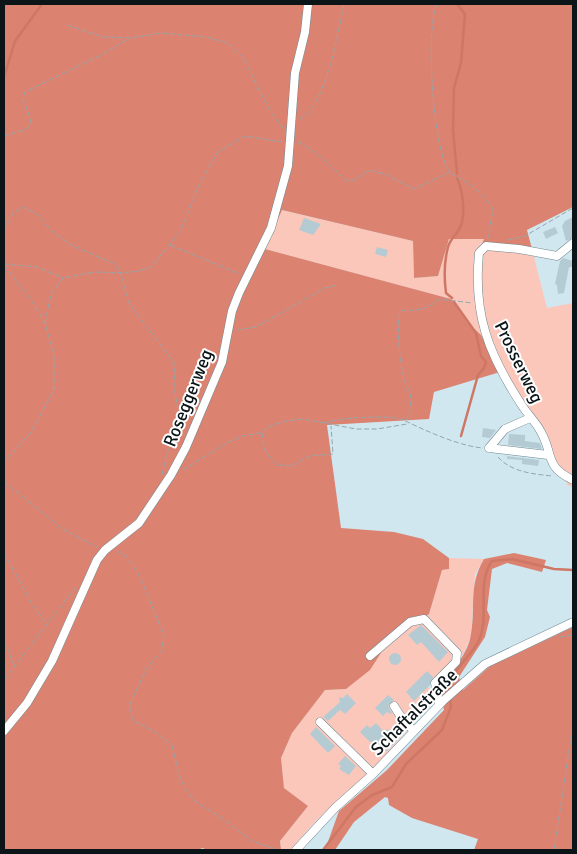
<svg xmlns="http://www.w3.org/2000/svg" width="577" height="854" viewBox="0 0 577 854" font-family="Signika,sans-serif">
  <rect width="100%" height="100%" fill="#d0e7f0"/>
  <path fill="#fcc7bb" d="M281,210L413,241L414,278L438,276L449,239H485L482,244L532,249L547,308L573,303V487L567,485L565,472L555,461L500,372L481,335L467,322L451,299L265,249Z
    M449,558L484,559L475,574L471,636L463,655L425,616L429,614L442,570L449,569Z
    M420,620L454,655L452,663L428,686L433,698L409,728L373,769L318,819L290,850H281L280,841L308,806L284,788L281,758L292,733L325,690L346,689L386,645Z"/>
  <path fill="#db8370" d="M4,4H573V207L527,230L532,249L482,244L484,239H449L438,276L414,278L413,241L282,210L265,249L451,299L467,322L481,335L500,372L434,392L429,419L327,425L341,528L394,532L423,539L449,558V569L442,570L429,614L386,645L370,670L346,689L325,690L292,733L281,758L284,788L308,806L280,841L281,850H206L203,848L197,850H4Z
    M514,553L546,560L542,572L507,563L492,569L487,610L490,617L485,637L459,677L463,690L490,666L573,627V850H474L478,839L412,818L389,805L388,798L385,797L354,822L335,850H325L339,811L387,770L444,710L438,686C451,672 468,655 471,634C476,606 468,586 484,559Z"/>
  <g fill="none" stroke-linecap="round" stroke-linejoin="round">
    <path stroke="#ce7764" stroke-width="2.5" d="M4,77L15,41L42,4
      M457,174L453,130L454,88L461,63L465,14L457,4
      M452,298L446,293C444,278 444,262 448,247C450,240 454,237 458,231C467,219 463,191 457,178
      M454,302L476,333L481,356L486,362L484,368L478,375L461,436
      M450,692C448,671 471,658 479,640C490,615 476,583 492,561L512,559L554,569L573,570
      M323,850L356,807L372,795L392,787L406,764L442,730L451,707L450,698"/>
  </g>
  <path fill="#b4cbd3" d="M573,217V238L566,241L562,226L565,221Z
    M304,218L321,224L313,235L299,230Z
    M555,227L558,233L546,239L543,232Z
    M377,247L388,250L386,257L375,254Z
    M563,258L573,261L572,267H569L564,293L558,294L557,285L555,284L560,261Z
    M483,428L496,430L490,438L482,437Z
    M509,434L525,435V441L540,443L542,449L508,445Z
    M507,456L539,460L538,466L522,464V460L507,459Z
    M421,625L448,652L439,662L421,642L417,645L408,635Z
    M389 659a6 6 0 1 1 12 0a6 6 0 1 1-12 0Z
    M427,671L433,677L430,685L414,701L406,692Z
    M347,694L356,703L345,714L340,710L328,721L323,717L340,702L339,697L343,698Z
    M388,695L394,700L388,706L392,713L390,714L387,712L383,716L375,708Z
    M416,705L421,710L413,718L408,714Z
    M376,723L384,732L388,729L398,739L387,751L374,741L370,742L360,732L367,725L370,728Z
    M316,727L335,746L328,753L310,734Z
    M345,756L356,766L349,775L339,769L341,766L338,764Z"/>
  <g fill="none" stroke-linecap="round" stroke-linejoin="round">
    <defs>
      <path id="minor" d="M573,243L557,256L519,249L486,246L479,253C473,314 488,353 521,404C527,414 536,422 541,432C554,455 544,466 573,480
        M489,448L548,455
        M489,448L505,429L530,418
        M370,656L410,622L424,619L457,653L456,662L435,683L439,705
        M394,706L403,720L414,731
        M320,722L373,774
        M4,731L27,703L52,661L97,560L105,550L139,523L171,475L186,447L222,362L232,311L239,293L271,228L288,166L295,73L305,32L308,4
        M296,850L335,808L373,774L444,700L485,664L573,622"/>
    </defs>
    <use href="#minor" stroke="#728890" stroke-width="9"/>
    <path stroke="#93a6ad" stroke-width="1" stroke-dasharray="5 2.5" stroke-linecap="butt" d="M437,4C425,27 433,154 450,172C454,176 461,179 466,182C477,189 486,198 493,209L488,238
      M67,25L103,37L130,38L161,33L206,37L228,43L243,58L271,113L283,128
      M300,119C326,106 338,32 344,4
      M4,136L27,129L31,121L23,98L25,92L101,55L130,38
      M298,142C317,151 331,166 346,181L354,180L370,170L387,175L414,189L450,172
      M4,230L13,213L23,207L37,214L52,231L71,245L115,264L121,273L129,303L175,364L174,386L178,411L174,434L167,452L162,475
      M508,240L525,236L573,208
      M170,245L240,274
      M4,264L37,267L63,278
      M4,265L29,297L45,323L54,354V390L31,432L4,463
      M45,323L51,294L63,278L95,272L121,273L139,271L151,267L180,232L200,183L218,152L245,136L282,142
      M237,330L256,327L325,288L337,285
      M406,420C410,414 412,401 410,393C409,390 406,386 405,382C400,365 396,329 400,311C420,309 422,312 440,299L472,303
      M324,423C338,418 390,414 403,420C427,431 456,445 482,448
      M262,433L265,450L277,465L292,466L309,456L333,454L331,426
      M498,457C511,472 533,474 552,476
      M183,470L223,445L242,436L261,433L267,427L286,421L303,419L356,429H377L407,424
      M4,482L63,529L97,547
      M117,551L127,557L139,575L164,635L162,650L147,668L130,704V713L134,721L154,731L172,745L179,775L184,787L196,802L222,818L252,841L278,850
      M4,553L32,604L46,623
      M560,637L573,635
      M4,640L14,665
      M4,680L75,588
      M554,850L573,724"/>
    <use href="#minor" stroke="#fff" stroke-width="8"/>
  </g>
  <g text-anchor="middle" stroke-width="4" stroke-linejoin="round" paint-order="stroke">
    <g font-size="18" fill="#0b1417" stroke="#fff">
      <text transform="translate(519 362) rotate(64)" y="6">Prosserweg</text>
      <text transform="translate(188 398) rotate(-68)" y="6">Roseggerweg</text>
      <text transform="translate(414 712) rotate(-45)" y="6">Schaftalstraße</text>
    </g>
  </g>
  <rect width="577" height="854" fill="none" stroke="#0b1417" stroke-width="10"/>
</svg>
